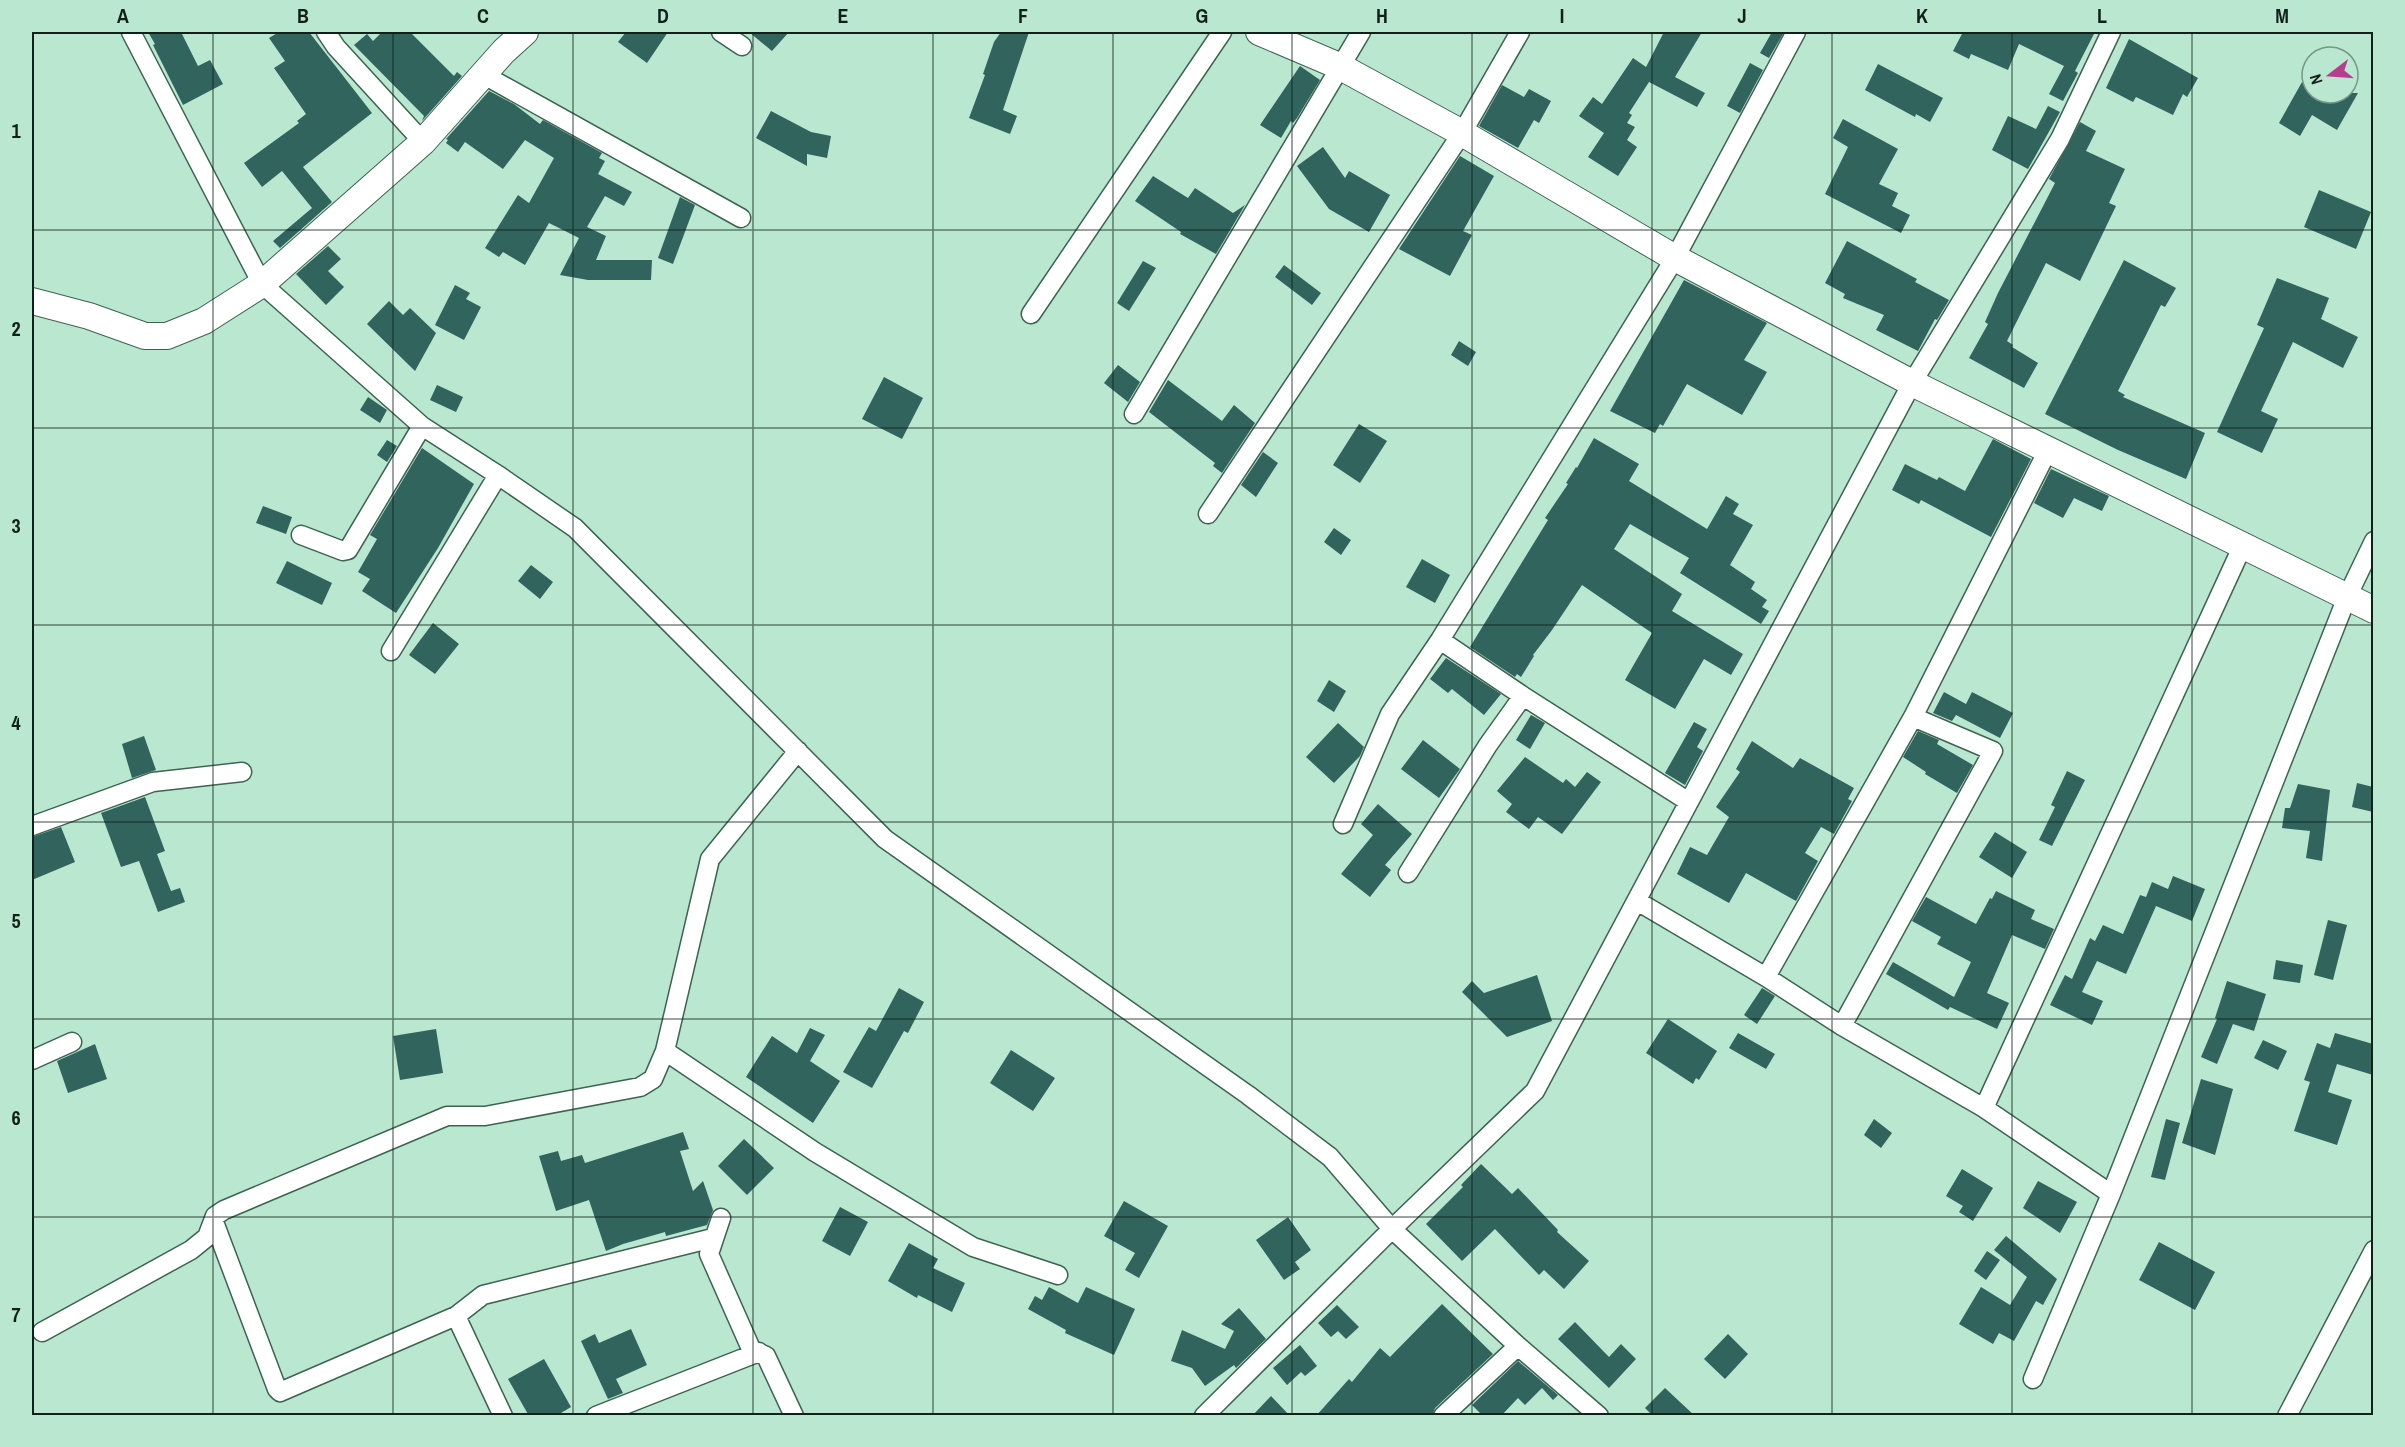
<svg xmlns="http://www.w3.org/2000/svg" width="2405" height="1447" viewBox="0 0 2405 1447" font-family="'Archivo Narrow',sans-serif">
  <rect width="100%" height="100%" fill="#bae7d0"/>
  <path fill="#30645c" d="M148,32H181L198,66L210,60L223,84L183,105L153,45L155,44Z
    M279,32H309L372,113L303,167L332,202L280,248L273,241L312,208L282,171L262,187L244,163L299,123L297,121L306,114L274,68L285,61L269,38Z
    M382,32H410L454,76L457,72L462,76L422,121L424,116L354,45L367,34L373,41Z
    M626,32H668L647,63L618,42Z
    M749,32H789L772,51Z
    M1001,32H1029L1003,110L1017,116L1010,134L969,118L985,75L983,74L994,42Z
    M1664,32H1702L1675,77L1705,93L1697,107L1649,82L1629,113L1632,115L1627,123L1635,127L1627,140L1637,147L1618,176L1588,157L1604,133L1579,116L1593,97L1602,104L1633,58L1646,67Z
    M1772,32H1784L1769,58L1760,53Z
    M1963,32H2095L2075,71L2078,73L2063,101L2049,94L2064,66L2019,44L2008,70L1971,54L1969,59L1953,51Z
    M2129,39L2198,78L2187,97L2183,94L2173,115L2136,97L2133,102L2106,88Z
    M1750,63L1763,70L1740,113L1727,106Z
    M1878,64L1943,98L1930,122L1916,114L1915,117L1865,90Z
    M1300,66L1320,80L1297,118L1293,123L1291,121L1281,138L1260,125Z
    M2302,82L2312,87V93H2358L2337,130L2312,115L2300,136L2279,123Z
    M1502,85L1524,97L1529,89L1551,101L1539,123L1534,120L1518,148L1479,126Z
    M489,91L514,104L540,124L543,120L602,153L599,158L605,161L598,174L632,192L624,206L605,196L587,227L606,236L596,260H652L651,280H588L560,275L579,238L549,223L525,265L503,252L499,257L485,248L518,195L529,203L554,158L525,140L503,169L465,142L458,152L446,143L448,140L446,139Z
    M2048,106L2060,112L2028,169L1992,150L2008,116L2036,129Z
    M771,111L811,132L831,136L827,158L807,154V166L756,138Z
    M1843,119L1898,149L1879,184L1898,193L1892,206L1910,215L1901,233L1825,194L1848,147L1833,138Z
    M2080,122L2096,131L2086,151L2125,169L2109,203L2116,206L2080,281L2046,263L2007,341L2013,345L2012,347L2038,363L2024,388L1969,358L1988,324L1985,322L1998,293L2055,183L2049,179Z
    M1323,147L1345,178L1349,171L1390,195L1369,232L1329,209L1297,166Z
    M1460,156L1494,176L1463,231L1472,235L1450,276L1399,249Z
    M1153,176L1188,198L1195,188L1233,213L1245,205L1216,254L1180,234L1181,232L1135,201Z
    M2319,190L2371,212L2356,249L2304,227Z
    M680,197L695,205L673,264L658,258Z
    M1847,241L1917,279L1915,282L1949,300L1937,320L1935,319L1918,351L1876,330L1884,315L1843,298L1845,294L1825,283Z
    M328,246L341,259L328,271L344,287L326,305L296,274Z
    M2124,260L2176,288L2165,307L2161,305L2118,391L2125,395L2123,397L2205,433L2186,479L2118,450L2045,414Z
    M1143,261L1156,268L1129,311L1117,303Z
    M1284,265L1321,293L1312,305L1275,277Z
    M2277,278L2329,298L2321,319L2358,337L2343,368L2293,342L2261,411L2278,419L2262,453L2217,432L2264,328L2257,325Z
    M1684,280L1767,323L1744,360L1767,372L1742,415L1687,384L1663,426L1660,424L1655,433L1610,411Z
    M455,285L470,293L466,299L481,307L464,340L435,325Z
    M389,301L403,315L410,308L436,333L415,371L367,324Z
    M1459,341L1476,352L1468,366L1451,355Z
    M1118,365L1140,382L1128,402L1104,383Z
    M884,377L923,398L902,439L862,419Z
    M1168,380L1222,421L1234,405L1255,423L1222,473L1213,466L1215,463L1149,412Z
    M437,385L463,397L456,412L430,400Z
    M368,397L387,410L380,423L360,410Z
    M1359,424L1387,441L1360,483L1333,465Z
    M1594,438L1639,464L1629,481L1707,529L1726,496L1739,504L1733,514L1753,525L1730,565L1755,582L1751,589L1767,600L1762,607L1769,611L1761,624L1680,573L1689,558L1630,524L1614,549L1682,594L1672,611L1743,654L1731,675L1704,659L1675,709L1625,680L1652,633L1582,585L1552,630L1533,655L1534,656L1521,677L1517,674L1515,677L1470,647L1548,520L1545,518L1568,484L1566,483L1576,467L1577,468Z
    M1993,439L2031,459L1991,537L1921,500L1919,504L1892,490L1905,464L1937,480L1939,477L1965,491Z
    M387,440L397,446L387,462L377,455Z
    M422,448L474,484L438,548L396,613L362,591L370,579L358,572L377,539L370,535Z
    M1263,452L1278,463L1256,497L1241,485Z
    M2051,469L2109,496L2102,511L2074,498L2063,518L2034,503Z
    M263,506L292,517L286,534L256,523Z
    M1334,528L1351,540L1341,555L1324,542Z
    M1422,559L1450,575L1435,603L1406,587Z
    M287,561L332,583L322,605L276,583Z
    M531,565L553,582L540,599L518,581Z
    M433,623L459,644L435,674L409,655Z
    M1446,658L1501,694L1484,715L1452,689L1448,693L1430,679Z
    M1329,680L1346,691L1334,712L1317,701Z
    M1944,692L1966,704L1972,692L2013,713L2000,738L1956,715L1952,721L1933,713Z
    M1531,715L1545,723L1530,749L1516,740Z
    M1694,722L1707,729L1697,747L1703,751L1685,785L1665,773Z
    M1338,723L1364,747L1360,756L1334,783L1306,757Z
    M1918,731L1939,740L1937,744L1973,765L1957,793L1925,774L1926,772L1903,757Z
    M144,736L156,770L132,778L122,744Z
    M1423,740L1460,769L1439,798L1401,769Z
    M1752,741L1793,768L1800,758L1854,788L1848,799L1852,801L1834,834L1821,827L1805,853L1818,861L1796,901L1746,873L1729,903L1677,874L1690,847L1707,855L1729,817L1716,807L1740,772L1736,769Z
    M1525,757L1563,783L1566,779L1575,787L1587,772L1601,782L1562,834L1538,817L1529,829L1506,812L1512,804L1497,791Z
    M2067,771L2085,780L2052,846L2039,840L2055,807L2051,805Z
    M2357,783L2373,787V812L2352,807Z
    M2298,784L2330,790L2322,861L2306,858L2310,831L2282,828L2285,808H2290Z
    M145,797L165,851L157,854L171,891L180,888L185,902L158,912L139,861L121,867L101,813Z
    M1378,804L1412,834L1385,865L1391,870L1370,897L1341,874L1373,835L1361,824Z
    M61,827L75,862L32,880V837Z
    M1995,832L2027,852L2012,878L1979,857Z
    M2173,876L2205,889L2192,921L2156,906L2126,974L2097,961L2082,992L2103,1001L2092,1025L2050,1005L2065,975L2072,979L2090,938L2095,941L2103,925L2123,934L2140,895L2146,897L2152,882L2168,889Z
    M1996,891L2035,910L2031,919L2054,929L2045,949L2012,935L1987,993L2009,1003L1997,1029L1950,1007L1948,1010L1886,974L1893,962L1954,997L1971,962L1937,944L1941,937L1912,921L1926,897L1976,924L1990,898L1992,899Z
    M2328,920L2347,925L2333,980L2314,975Z
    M2276,960L2303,965L2300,983L2273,979Z
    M1537,975L1552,1021L1507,1037L1462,992L1472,981L1484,993Z
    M2227,981L2266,994L2254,1031L2233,1024L2217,1064L2201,1057L2217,1019L2215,1018Z
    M899,988L924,1002L908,1033L904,1031L872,1088L843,1072L869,1027L876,1031Z
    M1762,988L1775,996L1757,1024L1744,1015Z
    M1668,1019L1717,1051L1699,1080L1696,1078L1693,1084L1646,1053Z
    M810,1028L825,1035L810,1061L840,1081L813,1123L746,1077L772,1036L797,1053Z
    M436,1029L443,1073L400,1080L393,1036Z
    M1738,1033L1775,1054L1766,1069L1729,1048Z
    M2335,1033L2373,1044V1075L2337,1064L2328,1092L2352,1100L2337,1145L2294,1131L2310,1082L2304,1080L2317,1043L2330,1048Z
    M2263,1040L2287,1051L2278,1070L2254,1058Z
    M95,1044L107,1079L68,1093L57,1061Z
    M1011,1050L1055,1078L1033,1111L990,1083Z
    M2201,1079L2233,1089L2215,1155L2182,1143Z
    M1874,1119L1892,1133L1881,1148L1864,1135Z
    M2166,1119L2180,1123L2165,1180L2151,1177Z
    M683,1132L689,1149L680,1151L693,1191L703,1181L713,1210L707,1225L666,1236L665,1232L623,1244L606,1251L589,1200L556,1211L539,1156L558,1151L561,1161L582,1155L585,1163Z
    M744,1139L774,1168L747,1195L718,1166Z
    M1481,1164L1512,1194L1518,1188L1558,1230L1557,1232L1589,1261L1564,1289L1544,1270L1539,1275L1495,1229L1462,1261L1426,1224L1463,1187L1461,1185Z
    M1962,1169L1993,1188L1973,1221L1959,1212L1963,1206L1946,1196Z
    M2038,1181L2077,1202L2060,1233L2023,1208Z
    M1124,1201L1168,1226L1139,1278L1125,1270L1135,1253L1104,1236Z
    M840,1207L868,1222L850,1256L822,1241Z
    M1288,1217L1311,1250L1295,1262L1300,1269L1284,1280L1256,1240Z
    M2006,1236L2057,1279L2043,1305L2036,1301L2014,1341L1999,1333L1993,1344L1959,1324L1981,1287L2010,1305L2027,1277L1994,1250Z
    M2159,1242L2215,1272L2195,1310L2139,1280Z
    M909,1243L938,1259L933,1268L965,1283L952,1312L918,1295L917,1298L888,1281Z
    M1987,1251L2000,1260L1986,1280L1974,1271Z
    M1049,1287L1078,1303L1086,1287L1135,1309L1114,1355L1065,1333L1066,1330L1028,1309L1035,1296L1042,1300Z
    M1442,1304L1493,1354L1435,1408L1432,1416H1316L1349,1379L1352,1382L1380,1348L1390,1357Z
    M1337,1305L1359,1327L1346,1339L1338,1331L1331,1337L1318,1323Z
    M1239,1308L1266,1339L1236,1368L1234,1365L1205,1386L1192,1368L1171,1361L1182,1330L1225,1349L1234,1331L1221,1324Z
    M1575,1322L1609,1357L1621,1344L1636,1359L1609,1388L1558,1339Z
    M631,1329L647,1365L616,1379L623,1393L608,1399L581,1341L595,1334L599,1343Z
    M1728,1334L1748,1354L1725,1379L1704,1359Z
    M1300,1345L1317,1366L1305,1376L1301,1372L1287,1385L1273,1368Z
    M544,1359L571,1407L556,1416H529L508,1379Z
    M1518,1361L1558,1395L1553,1400L1542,1388L1525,1405L1518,1398L1501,1416H1483L1472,1405Z
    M1665,1388L1695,1416H1653L1645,1408Z
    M1271,1396L1290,1416H1252Z"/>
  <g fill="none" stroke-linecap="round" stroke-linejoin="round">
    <defs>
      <path id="street" d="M131,32L262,284L422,426L498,475L575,528L885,839L1248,1095L1330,1157L1392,1229L1518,1346L1599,1416
        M326,32L336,47L423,142
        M721,32L742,46
        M484,75L741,218
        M1031,314L1222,32
        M1134,414L1361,32
        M1208,514L1462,133L1520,32
        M301,535L343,551L348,550L422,426
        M1440,640L1523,696L1689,802
        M391,651L498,475
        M1343,824L1390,714L1440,640L1675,258L1796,32
        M32,826L153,782L242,772
        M1408,873L1488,745L1523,696
        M1637,901L1766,977L1842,1026L1984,1108L2111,1194
        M1766,977L1913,717L2048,450
        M1842,1026L1993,751L1913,717
        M665,1051L815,1152L973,1247L1058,1275
        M32,1060L72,1042
        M1984,1108L2243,545
        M721,1218L709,1254L748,1342L751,1349L766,1356L794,1416
        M214,1222L277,1389L280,1392L456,1316L483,1295L713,1238
        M456,1316L503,1416
        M42,1332L191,1250L207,1237L215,1216L224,1210L447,1116H485L640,1087L653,1079L665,1051L710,859L798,751
        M2033,1379L2111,1194L2347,597L2374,541
        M596,1416L759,1352
        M1204,1416L1392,1229L1535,1091L1912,383L2060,139L2111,32
        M1443,1416L1518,1346
        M2287,1416L2374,1250"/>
      <path id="secondary" d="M1259,32L1339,66L1462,133L1675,258L1912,383L2374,610
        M32,301L89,316L145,336H167L204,321L262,284L423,142L504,51L525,32"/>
    </defs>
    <use href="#street" stroke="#3c6451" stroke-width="21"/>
    <use href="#secondary" stroke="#3c6451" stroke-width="28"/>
    <use href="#street" stroke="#fff" stroke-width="18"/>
    <use href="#secondary" stroke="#fff" stroke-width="26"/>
  </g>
  <path fill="none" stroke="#102119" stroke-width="1.5" stroke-opacity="0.55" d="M213,32V1416M393,32V1416M573,32V1416M753,32V1416M933,32V1416M1113,32V1416M1292,32V1416M1472,32V1416M1652,32V1416M1832,32V1416M2012,32V1416M2192,32V1416M32,230H2374M32,428H2374M32,625H2374M32,822H2374M32,1019H2374M32,1217H2374"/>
  <rect width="2405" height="1447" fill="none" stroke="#bae7d0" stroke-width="66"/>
  <g transform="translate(2330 75) rotate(253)"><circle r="28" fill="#bae7d0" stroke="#769887" stroke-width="1.5"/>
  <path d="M0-4.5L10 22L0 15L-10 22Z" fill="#b73d90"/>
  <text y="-9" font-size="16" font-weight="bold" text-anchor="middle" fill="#102119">N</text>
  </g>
  <rect x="33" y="33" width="2339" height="1381" fill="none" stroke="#102119" stroke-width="2"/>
  <g font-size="20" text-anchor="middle" font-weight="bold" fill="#102119">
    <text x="123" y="23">A</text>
    <text x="303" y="23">B</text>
    <text x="483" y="23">C</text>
    <text x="663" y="23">D</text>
    <text x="843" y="23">E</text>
    <text x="1023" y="23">F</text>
    <text x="1202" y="23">G</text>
    <text x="1382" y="23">H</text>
    <text x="1562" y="23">I</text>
    <text x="1742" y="23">J</text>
    <text x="1922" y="23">K</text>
    <text x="2102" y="23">L</text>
    <text x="2282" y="23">M</text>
    <text x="16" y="138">1</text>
    <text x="16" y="336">2</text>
    <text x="16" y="533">3</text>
    <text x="16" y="730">4</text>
    <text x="16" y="928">5</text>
    <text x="16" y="1125">6</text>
    <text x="16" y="1322">7</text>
  </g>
</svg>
